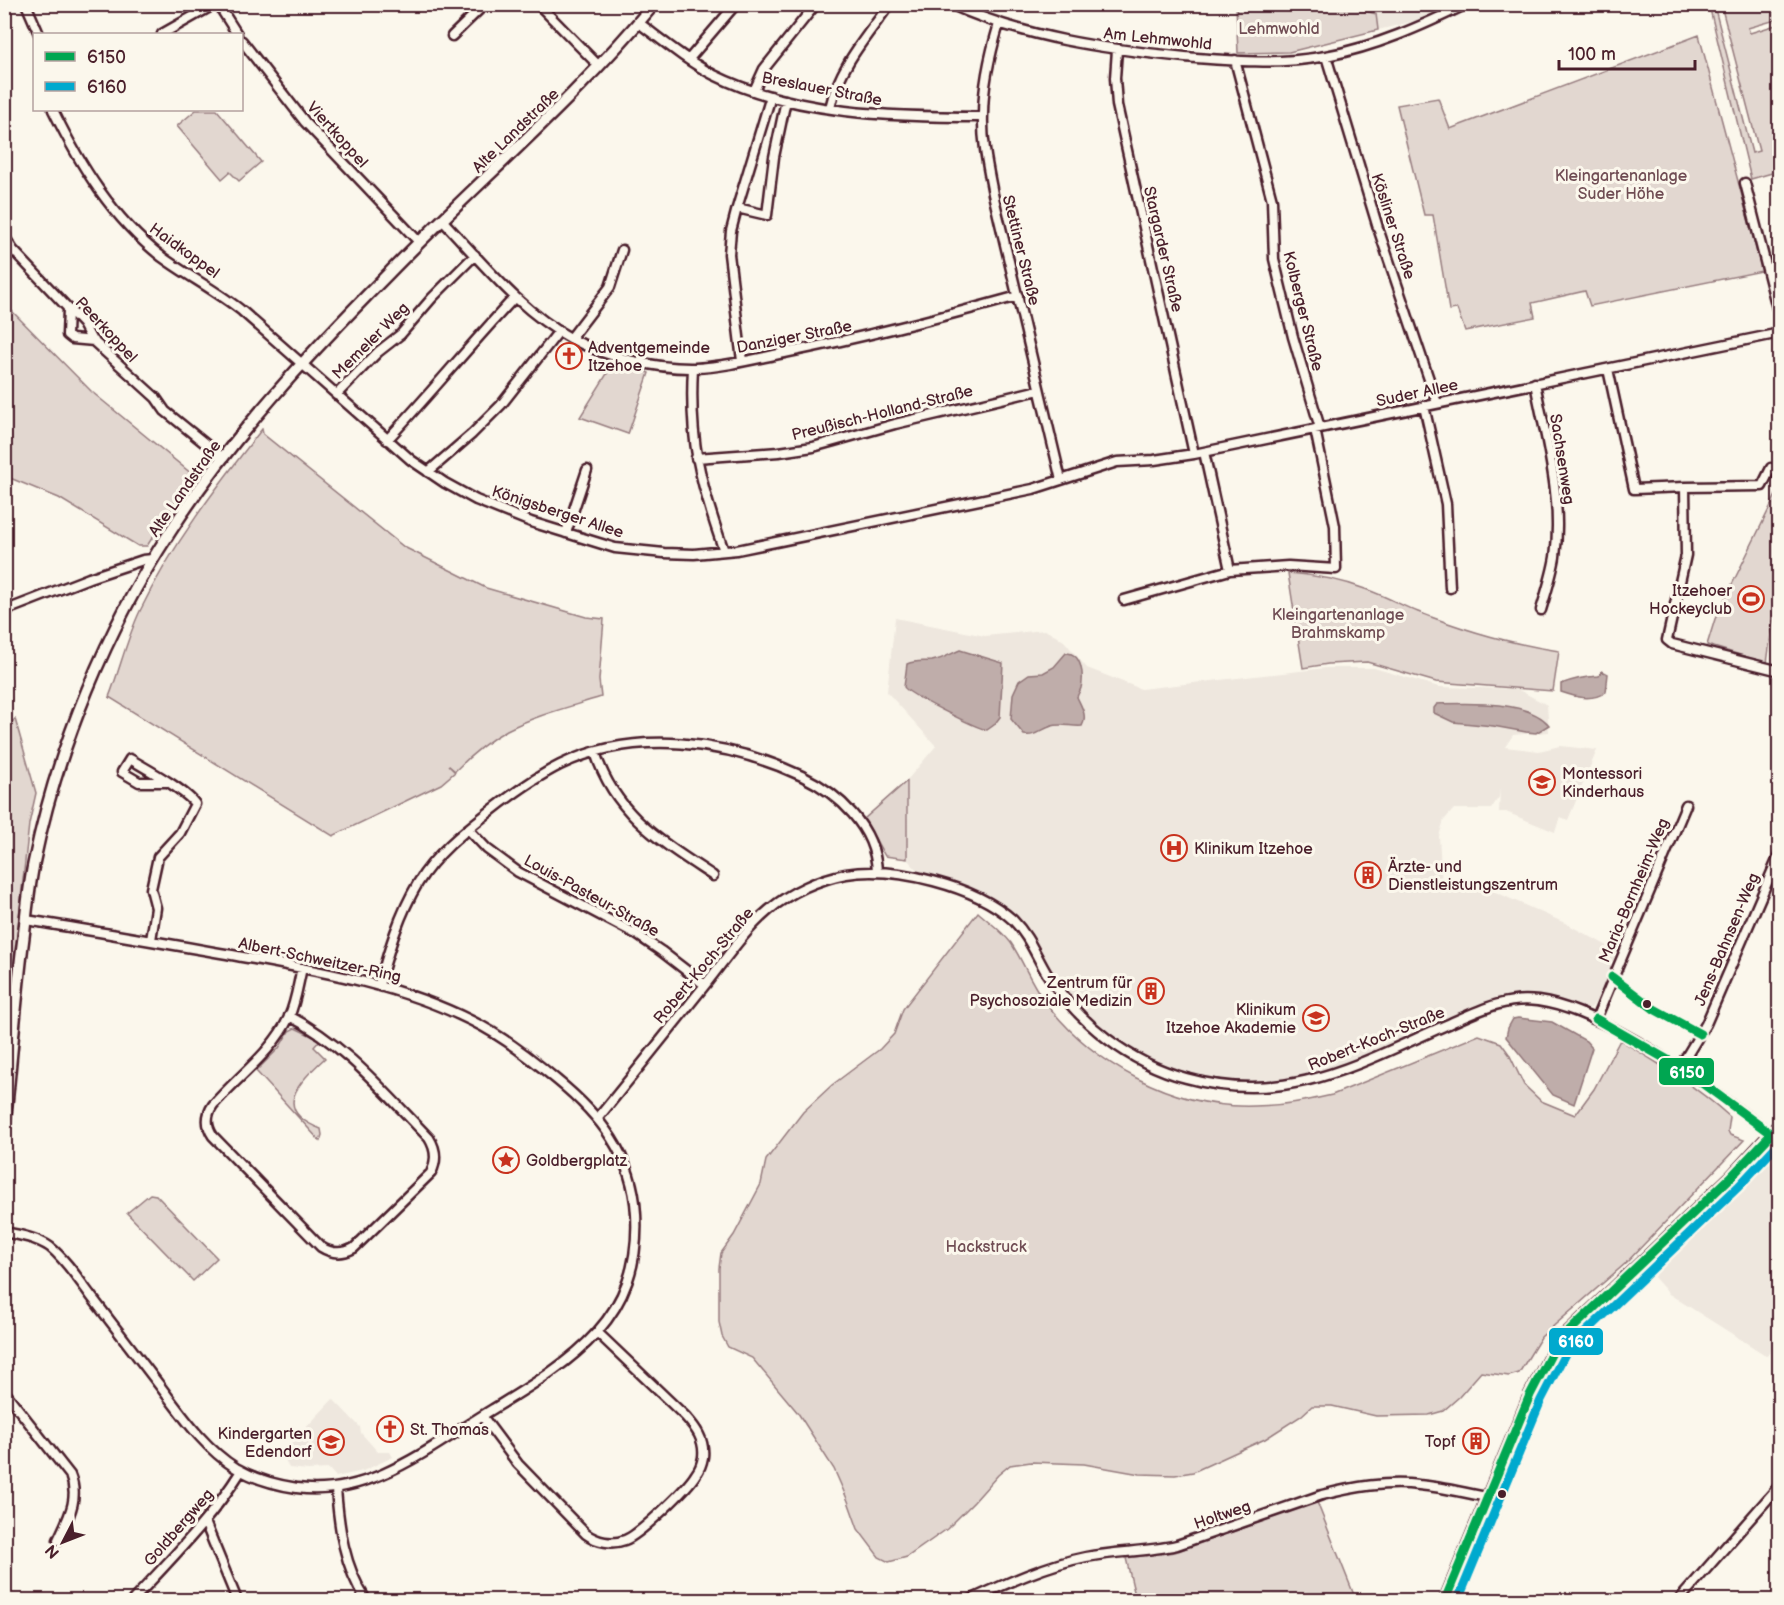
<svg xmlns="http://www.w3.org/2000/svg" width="1784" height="1605" viewBox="0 0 1784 1605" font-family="'Balsamiq Sans',sans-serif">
  <rect width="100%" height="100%" fill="#fbf7ec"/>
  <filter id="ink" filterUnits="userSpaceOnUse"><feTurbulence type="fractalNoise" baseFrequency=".0167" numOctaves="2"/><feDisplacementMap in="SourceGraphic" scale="12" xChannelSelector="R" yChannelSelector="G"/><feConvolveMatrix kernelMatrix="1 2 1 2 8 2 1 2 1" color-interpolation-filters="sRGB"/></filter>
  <g filter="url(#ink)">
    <path fill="#eee7de" d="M1346,5H1447L1415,21L1378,30L1376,14Z
      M895,618L985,636L1045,630L1064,641L1087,668L1141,689L1326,668H1374L1439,687L1517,689L1547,705L1549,732L1513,735L1505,747L1539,751L1560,746L1597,750L1568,820L1560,817L1555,832L1506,812H1499L1500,789L1499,797L1491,809H1454L1444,820L1439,836L1442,885L1493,891L1565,923L1617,951L1596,1002L1591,1008H1581L1545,996L1509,995L1484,1002L1407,1038L1316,1076L1263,1083L1236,1082L1198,1078L1157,1064L1121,1045L1094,1023L1055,981L1044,962L1035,940L1021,920L994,899L918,871L907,859L908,779L936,746L887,692Z
      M1779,1136V1338L1767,1356L1669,1294L1645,1267L1733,1185Z
      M333,1399L360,1427L361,1433L378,1452H390L393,1457L363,1471L336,1477L329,1469L308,1470L289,1468L282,1453Z"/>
    <path fill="#e2d7d0" stroke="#967b7e" stroke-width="1.5" d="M1236,5H1346L1376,14L1378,30L1289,52L1238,53Z
      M1709,5H1714L1752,153L1759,151L1721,5H1779V19L1748,28L1750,33L1779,24V173V171L1751,179Z
      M1699,35L1762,271L1590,306L1585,291L1532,303L1535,317L1465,331L1457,309L1449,310L1433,215H1424L1397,105L1438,98L1450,129Z
      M196,110H217L261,162L239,181L230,172L222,179L177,126Z
      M4,303L92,392L193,475L147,546H138L59,498L5,476Z
      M613,364L636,368L649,373L628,434L580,417Z
      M262,429L263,434L404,547L486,588L586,617L604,619L599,680L601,697C570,707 536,715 507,730C487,741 471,755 455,771L448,765L455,772L441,784L333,836L109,697C120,669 127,638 140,611C172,545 217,486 262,429Z
      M1779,489V612H1774L1767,663L1707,645L1715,619Z
      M1288,573C1316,575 1342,580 1368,590C1385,596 1401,605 1418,612C1464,630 1511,644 1559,651L1553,691L1436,682L1367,662L1328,664L1303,668Z
      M15,719L36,793L29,824L5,1047L4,730Z
      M907,781V859L885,856L864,819Z
      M978,912C989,922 1002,931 1011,943C1023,961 1030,981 1043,999C1091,1064 1173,1109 1255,1106C1281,1106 1307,1101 1332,1095L1479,1035L1501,1043L1509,1054L1524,1085L1541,1101L1575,1115L1594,1089L1620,1040C1658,1063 1697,1087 1730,1117L1728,1131L1730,1135L1744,1140L1626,1263L1541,1337L1519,1373L1509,1376L1481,1372L1459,1397L1443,1411L1429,1415L1376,1416L1332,1406H1312L1301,1416L1265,1439L1193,1472L1175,1475L1140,1474L1084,1464L1031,1462L1010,1465L998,1475L974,1502L947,1529L907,1557L889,1562L879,1557L858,1529L848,1501L834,1469L798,1413L752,1358L728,1347L722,1336L719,1322V1268L721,1253L734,1235L761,1184L766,1160L803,1112L832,1085L880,1049L894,1034L903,1009Z
      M295,1028L320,1040L314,1047L325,1058C298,1083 271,1110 321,1129L322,1135L320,1141L256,1071L279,1048L289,1031Z
      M150,1194L156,1195L217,1258L193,1281L127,1213Z
      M1317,1502L1356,1600H1136L1126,1558L1175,1552Z"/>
    <path fill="#bfadaa" stroke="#907477" stroke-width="1.5" d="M960,650L1003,663L1000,717L994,725L987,730C976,728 908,694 904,687L907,664C916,660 923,662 932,661C943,659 950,654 960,650Z
      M1066,653C1082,653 1084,676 1081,688C1080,691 1078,694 1077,697C1081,706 1088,716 1082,726C1072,727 1061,723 1052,726C1041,729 1036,737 1024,735L1011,719L1013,694L1019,681L1029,674L1043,673L1054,667Z
      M1602,671L1608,674L1606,692C1591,702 1576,697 1561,692V684C1573,679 1585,677 1599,676Z
      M1437,704C1469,703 1528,700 1549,725L1536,733L1526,732L1493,726L1453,722L1434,713V708Z
      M1518,1018L1552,1022L1586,1041L1592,1048L1574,1104L1553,1095L1506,1037L1508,1028L1513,1019Z"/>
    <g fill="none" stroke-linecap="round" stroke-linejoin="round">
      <defs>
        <path id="street" d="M26,4L39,34
          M218,4L237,34
          M538,4L599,66
          M950,4C1024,38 1105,49 1185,57C1231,61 1280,65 1326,56C1375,47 1422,26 1467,4
          M639,23C663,41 687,61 714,75C795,115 894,117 982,117
          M999,24C990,54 983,84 983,115C982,142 988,168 993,194L1061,480
          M162,34L215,4
          M452,36L485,4
          M242,41L305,122L419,242
          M1117,50L1115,78L1117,105L1194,454
          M1326,56L1378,228L1437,403
          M689,59L736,4
          M1235,60L1272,200L1274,259L1293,337L1320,428
          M754,91L764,69L816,4
          M771,96L737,208L767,215L774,157L786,100
          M830,108C839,67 866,37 890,4
          M53,110C80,165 112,218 162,257C188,276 217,291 242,311L411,460L445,483L476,500L531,522L615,548L664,553L694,554L737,550L1033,489L1117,462L1154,460L1194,454L1780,333
          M1745,183L1780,320
          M737,208L731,231L729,254L742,361
          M442,220C482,262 520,311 572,339C605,357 657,369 695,368C726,367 758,358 789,352C866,337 942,317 1018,296
          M4,236L13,250L83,324L91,339L156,398L165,411L223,458
          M68,309L67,335L72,339L94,341
          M571,338L610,287L622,250
          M693,368C689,441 700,483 724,551
          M1608,369L1634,489L1685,487L1686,555L1667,640L1672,644L1780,671
          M1535,383C1546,440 1563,498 1555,557C1552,575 1546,593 1541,610
          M336,395L378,352L401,334L432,298L475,255
          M1424,406L1446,504L1450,588
          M387,440C431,393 471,344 515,297
          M1204,452L1230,570
          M696,458L779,452L813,447L895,424L1039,390
          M428,472L472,434L501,405L559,331
          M1685,487L1762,486L1771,468
          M566,533L587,470
          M1124,600L1230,570L1288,566L1336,569L1335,526L1315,429
          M4,611L89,578L143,560L153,559
          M595,752C615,815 662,842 713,876
          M468,829L487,849L518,872L636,934L661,951L705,985
          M151,940L156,908L151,889L158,857L180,833L195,804C186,790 145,768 130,759L122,772L139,782H166
          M379,985C389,949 399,915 418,883C435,855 462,833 488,813C511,795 534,778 560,765C636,728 727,741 802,776C839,794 875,827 877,871
          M289,1016C345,1044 386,1094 429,1138C436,1149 437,1161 431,1173L354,1248C343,1254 332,1254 321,1247L213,1136C206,1126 206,1115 213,1105C238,1076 272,1053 289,1017C296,1002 298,984 302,968
          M1596,1019L1686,805
          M1680,1067L1706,1024L1780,853
          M598,1118C634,1074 669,1030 705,985C725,960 744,931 769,910C790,892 819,879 846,874C895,866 976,886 1013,920C1029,936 1036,956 1047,974C1079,1023 1129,1063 1186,1078C1286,1106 1356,1065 1444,1026C1474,1013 1504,996 1538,1001C1566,1005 1593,1018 1618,1031C1673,1060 1721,1097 1771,1134
          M4,1232C20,1235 37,1238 50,1247C66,1260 79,1280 91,1296C114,1326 137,1356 160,1386C182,1415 204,1448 236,1468C253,1478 277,1485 297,1488C371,1498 433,1445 493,1409C572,1361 642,1319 636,1214C633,1156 600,1115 557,1080C531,1058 503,1036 472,1021C397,983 313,970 232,955C163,943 95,931 26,920
          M4,1391L70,1475C80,1499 68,1518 58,1540
          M482,1416L518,1464L586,1534C597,1542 612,1545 625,1540C639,1535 688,1488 696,1474C700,1469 702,1463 703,1457C705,1440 696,1428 685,1416L598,1333
          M336,1489C339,1528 344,1566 366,1600
          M205,1522L237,1600
          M133,1600C171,1559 211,1519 241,1471
          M970,1600C1007,1583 1046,1565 1086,1557C1116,1551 1147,1552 1177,1545L1322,1495C1354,1487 1386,1481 1419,1485C1442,1487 1465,1493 1488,1497
          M1679,1600L1780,1485"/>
        <path id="secondary" d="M4,1131C10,1070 15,1009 22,949C26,920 28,890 34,862C57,749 107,628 170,532C231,437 309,354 388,274C476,183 573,102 654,4
          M1445,1600L1530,1395L1557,1343L1730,1178L1780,1124"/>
      </defs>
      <use href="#street" stroke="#4a1f2b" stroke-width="13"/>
      <use href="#secondary" stroke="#4a1f2b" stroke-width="15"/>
      <use href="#street" stroke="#fbf7ec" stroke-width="8"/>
      <use href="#secondary" stroke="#fbf7ec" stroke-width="10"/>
      <defs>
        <path id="bus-1" d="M1612,977L1654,1009L1700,1034
          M1596,1019L1680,1067L1771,1134
          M1445,1600L1530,1395L1557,1343L1730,1178L1780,1125"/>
        <path id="bus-2" d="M1458,1600L1541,1400L1567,1350L1738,1187L1780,1142"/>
      </defs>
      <use href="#bus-1" stroke="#fbf7ec" stroke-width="14"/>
      <use href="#bus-2" stroke="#fbf7ec" stroke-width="14"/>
      <use href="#bus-1" stroke="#00a651" stroke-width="9"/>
      <use href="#bus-2" stroke="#00a9ce" stroke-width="9"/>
    </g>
  </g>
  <defs>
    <symbol id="church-ring" viewBox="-11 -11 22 22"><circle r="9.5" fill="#fbf7ec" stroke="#c8321e" stroke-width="1.5"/><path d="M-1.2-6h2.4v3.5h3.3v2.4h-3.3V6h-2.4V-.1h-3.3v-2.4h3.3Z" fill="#c8321e"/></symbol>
    <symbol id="stadium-ring" viewBox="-11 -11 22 22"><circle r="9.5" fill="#fbf7ec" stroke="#c8321e" stroke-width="1.5"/><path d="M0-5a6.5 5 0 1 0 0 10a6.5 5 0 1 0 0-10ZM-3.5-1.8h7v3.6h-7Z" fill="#c8321e"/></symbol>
    <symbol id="school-ring" viewBox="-11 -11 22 22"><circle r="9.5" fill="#fbf7ec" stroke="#c8321e" stroke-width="1.5"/><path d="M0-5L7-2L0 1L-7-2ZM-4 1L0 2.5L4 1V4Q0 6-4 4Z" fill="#c8321e"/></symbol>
    <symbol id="hospital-ring" viewBox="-11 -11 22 22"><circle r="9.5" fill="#fbf7ec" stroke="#c8321e" stroke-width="1.5"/><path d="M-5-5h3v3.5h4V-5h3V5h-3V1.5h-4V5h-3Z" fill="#c8321e"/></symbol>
    <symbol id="building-ring" viewBox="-11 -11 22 22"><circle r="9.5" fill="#fbf7ec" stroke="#c8321e" stroke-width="1.5"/><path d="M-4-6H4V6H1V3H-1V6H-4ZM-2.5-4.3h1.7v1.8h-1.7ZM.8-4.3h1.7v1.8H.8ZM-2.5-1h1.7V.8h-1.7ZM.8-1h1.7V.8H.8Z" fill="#c8321e"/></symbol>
    <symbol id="sight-ring" viewBox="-11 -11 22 22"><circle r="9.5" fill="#fbf7ec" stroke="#c8321e" stroke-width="1.5"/><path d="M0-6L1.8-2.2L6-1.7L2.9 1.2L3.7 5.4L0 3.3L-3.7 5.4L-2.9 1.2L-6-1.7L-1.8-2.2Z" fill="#c8321e"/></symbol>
  </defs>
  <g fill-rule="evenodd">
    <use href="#church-ring" x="554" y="341" width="30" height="30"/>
    <use href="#stadium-ring" x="1736" y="584" width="30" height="30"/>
    <use href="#school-ring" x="1527" y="767" width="30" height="30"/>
    <use href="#hospital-ring" x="1159" y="833" width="30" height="30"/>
    <use href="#building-ring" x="1353" y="860" width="30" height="30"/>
    <use href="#building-ring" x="1136" y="976" width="30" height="30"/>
    <use href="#school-ring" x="1301" y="1003" width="30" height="30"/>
    <use href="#sight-ring" x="491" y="1145" width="30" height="30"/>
    <use href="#church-ring" x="375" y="1414" width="30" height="30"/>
    <use href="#building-ring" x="1461" y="1426" width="30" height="30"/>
    <use href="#school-ring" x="316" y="1427" width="30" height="30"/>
  </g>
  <g fill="#4a1f2b" stroke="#fbf7ec" stroke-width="2">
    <circle cx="1647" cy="1004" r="5"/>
    <circle cx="1502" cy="1494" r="5"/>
  </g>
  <g text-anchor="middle" stroke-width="6" stroke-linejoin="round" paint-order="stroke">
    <g font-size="16" fill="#704d54" stroke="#fbf7ec">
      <text x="1279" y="34">Lehmwohld</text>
      <text x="1621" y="181">Kleingartenanlage<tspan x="1621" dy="18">Suder Höhe</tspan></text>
      <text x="1338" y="620">Kleingartenanlage<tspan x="1338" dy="18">Brahmskamp</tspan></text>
      <text x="986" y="1252">Hackstruck</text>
    </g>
    <g font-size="16" fill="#4a1f2b" stroke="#fbf7ec">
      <text transform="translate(1158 38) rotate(6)" y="6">Am Lehmwohld</text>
      <text transform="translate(822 88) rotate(11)" y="6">Breslauer Straße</text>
      <text transform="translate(515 130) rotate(-44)" y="6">Alte Landstraße</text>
      <text transform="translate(338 134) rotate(48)" y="6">Viertkoppel</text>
      <text transform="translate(1394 226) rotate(72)" y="6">Kösliner Straße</text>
      <text transform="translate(1164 249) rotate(77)" y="6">Stargarder Straße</text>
      <text transform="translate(185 250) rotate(36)" y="6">Haidkoppel</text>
      <text transform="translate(1022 250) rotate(76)" y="6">Stettiner Straße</text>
      <text transform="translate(1304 311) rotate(76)" y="6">Kolberger Straße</text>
      <text transform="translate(107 329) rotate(47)" y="6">Peerkoppel</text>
      <text transform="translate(794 336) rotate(-11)" y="6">Danziger Straße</text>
      <text transform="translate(370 340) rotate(-45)" y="6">Memeler Weg</text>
      <text transform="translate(1417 392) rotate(-12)" y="6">Suder Allee</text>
      <text transform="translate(882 412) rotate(-14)" y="6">Preußisch-Holland-Straße</text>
      <text transform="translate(1563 459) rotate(81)" y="6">Sachsenweg</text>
      <text transform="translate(184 488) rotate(-55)" y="6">Alte Landstraße</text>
      <text transform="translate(558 511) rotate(18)" y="6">Königsberger Allee</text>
      <text transform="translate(1633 890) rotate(-67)" y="6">Maria-Bornheim-Weg</text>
      <text transform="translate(592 895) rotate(29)" y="6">Louis-Pasteur-Straße</text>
      <text transform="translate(1726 939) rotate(-67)" y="6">Jens-Bahnsen-Weg</text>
      <text transform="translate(320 959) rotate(12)" y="6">Albert-Schweitzer-Ring</text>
      <text transform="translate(703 965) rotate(-50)" y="6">Robert-Koch-Straße</text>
      <text transform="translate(1376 1038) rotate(-22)" y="6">Robert-Koch-Straße</text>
      <text transform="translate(1222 1514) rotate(-19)" y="6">Holtweg</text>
      <text transform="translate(178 1527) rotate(-49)" y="6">Goldbergweg</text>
    </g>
    <g font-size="16" fill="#4a1f2b" stroke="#fbf7ec" text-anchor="start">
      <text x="588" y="353">Adventgemeinde<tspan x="588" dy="18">Itzehoe</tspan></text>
      <text x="1732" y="596" text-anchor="end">Itzehoer<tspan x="1732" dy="18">Hockeyclub</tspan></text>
      <text x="1562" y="779">Montessori<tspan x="1562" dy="18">Kinderhaus</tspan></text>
      <text x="1194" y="854">Klinikum Itzehoe</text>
      <text x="1388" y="872">Ärzte- und<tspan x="1388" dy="18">Dienstleistungszentrum</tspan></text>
      <text x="1132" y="988" text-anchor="end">Zentrum für<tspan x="1132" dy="18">Psychosoziale Medizin</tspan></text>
      <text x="1296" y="1015" text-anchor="end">Klinikum<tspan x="1296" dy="18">Itzehoe Akademie</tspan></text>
      <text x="526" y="1166">Goldbergplatz</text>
      <text x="410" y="1435">St. Thomas</text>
      <text x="312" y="1439" text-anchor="end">Kindergarten<tspan x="312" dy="18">Edendorf</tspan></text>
      <text x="1456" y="1447" text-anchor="end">Topf</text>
    </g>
  </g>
  <g stroke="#fbf7ec" stroke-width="2">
    <rect x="1658" y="1057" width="57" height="29" rx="6" fill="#00a651"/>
    <rect x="1548" y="1327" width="56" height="29" rx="6" fill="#00a9ce"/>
  </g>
  <g font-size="16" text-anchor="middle" font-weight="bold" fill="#fff">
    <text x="1687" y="1078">6150</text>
    <text x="1576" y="1347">6160</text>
  </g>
  <rect width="1784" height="1605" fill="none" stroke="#fbf7ec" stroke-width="24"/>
  <rect x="12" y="12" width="1760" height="1581" fill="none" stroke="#4a1f2b" stroke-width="2" filter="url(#ink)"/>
  <rect x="33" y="33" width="210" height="78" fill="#fbf7ec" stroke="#b4a19f" stroke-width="1.5"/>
  <rect x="45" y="52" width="30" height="9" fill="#00a651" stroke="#b4a19f" stroke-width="1.5"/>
  <text x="87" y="63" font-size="18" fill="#4a1f2b">6150</text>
  <rect x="45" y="82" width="30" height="9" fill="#00a9ce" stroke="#b4a19f" stroke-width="1.5"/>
  <text x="87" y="93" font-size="18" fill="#4a1f2b">6160</text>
  <g transform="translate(63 1542) rotate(228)" stroke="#fbf7ec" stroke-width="4.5" paint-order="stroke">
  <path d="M0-4.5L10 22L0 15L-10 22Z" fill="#4a1f2b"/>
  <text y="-9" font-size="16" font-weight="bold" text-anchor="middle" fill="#4a1f2b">N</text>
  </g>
  <path d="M1559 60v9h136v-9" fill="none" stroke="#4a1f2b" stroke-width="3"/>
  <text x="1568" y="60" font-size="18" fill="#4a1f2b" stroke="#fbf7ec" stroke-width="4.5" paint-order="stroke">100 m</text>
</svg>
